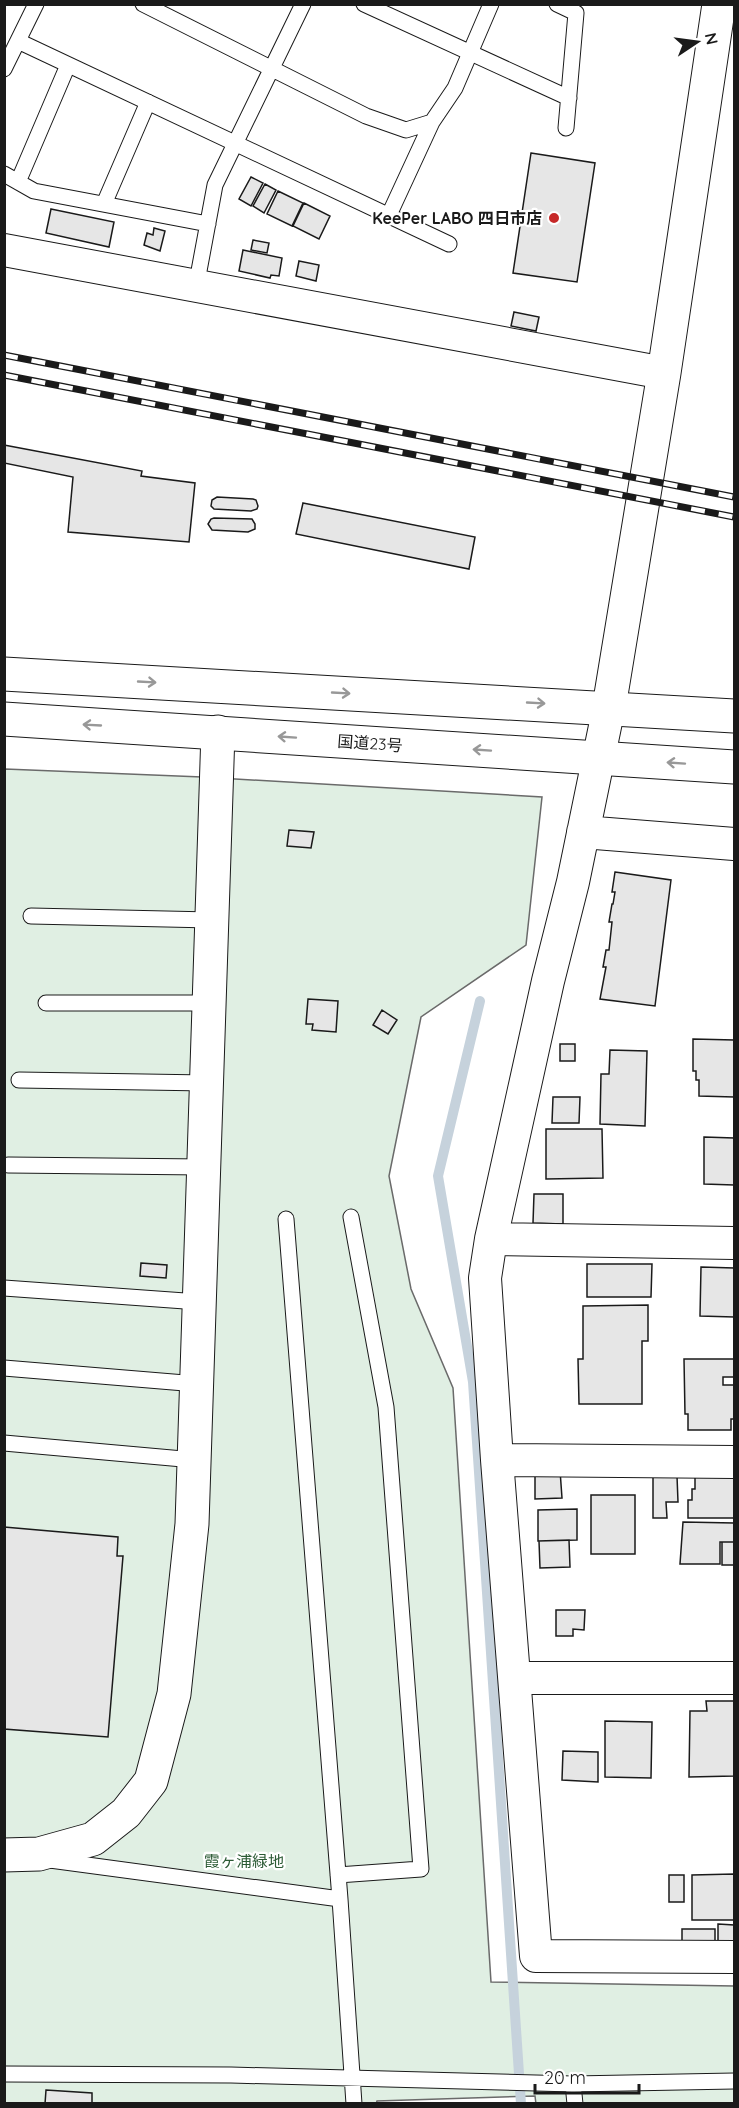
<svg xmlns="http://www.w3.org/2000/svg" width="739" height="2108" viewBox="0 0 739 2108" font-family="Quicksand,'Noto Sans JP',sans-serif">
  <rect width="100%" height="100%" fill="#fff"/>
  <path fill="#e0efe3" stroke="#6a6a6a" stroke-width="1.5" d="M5,769L202,777L542,797L526,945L421,1017L389,1176L411,1289L453,1388L491,1982L734,1986V2103L536,2104L535,2096L377,2101L376,2104H5Z"/>
  <g fill="none" stroke-linecap="round" stroke-linejoin="round">
    <path stroke="#c6d2dc" stroke-width="10" d="M480,1001L438,1176L473,1382L521,2104"/>
  </g>
  <path fill="#e6e6e6" stroke="#1a1a1a" stroke-width="1.5" d="M531,153L595,163L577,282L513,273Z
    M251,177L263,183L251,206L239,199Z
    M265,184L276,190L264,213L253,206Z
    M278,191L303,203L292,226L267,214Z
    M304,203L330,216L319,239L293,226Z
    M51,209L114,222L109,247L46,233Z
    M154,228L165,231L160,251L144,245L147,233L153,235Z
    M253,240L269,243L267,253L251,250Z
    M243,250L282,258L279,276L271,275L270,278L239,271Z
    M299,261L319,265L316,281L296,276Z
    M514,312L539,317L536,331L511,326Z
    M4,445L142,471L141,476L195,483L189,542L68,532L73,477L4,463Z
    M217,497L253,499L256,500L258,506L257,509L251,511L214,509L211,506L212,500Z
    M303,503L475,537L469,569L296,534Z
    M214,518L252,519L255,524V529L248,532L212,530L208,524L211,519Z
    M289,830L314,832L311,848L287,846Z
    M615,872L671,880L655,1006L600,999L606,967H603L606,950H609L612,922H609L612,904H613L615,892H612Z
    M308,999L338,1001L336,1032L312,1030L313,1024H306Z
    M382,1010L397,1020L388,1034L373,1025Z
    M693,1039L734,1040V1097L699,1096V1080H696V1071H693Z
    M560,1044H575V1061H560Z
    M610,1050L647,1051L645,1126L600,1124L601,1074H609Z
    M553,1097H580L579,1123H552Z
    M546,1129H602L603,1178L546,1179Z
    M704,1137L734,1138V1185L704,1184Z
    M534,1194H563V1224L533,1223Z
    M141,1263L167,1265L166,1278L140,1276Z
    M587,1264H652L651,1297H587Z
    M701,1267L734,1268V1317L700,1316Z
    M648,1305V1341H642V1404H579L578,1359H583V1306Z
    M684,1359H734V1377H723V1385H734V1419H731V1430H688V1414H685Z
    M560,1470L562,1498L535,1499V1471Z
    M695,1475H734V1518H688V1500H692V1489H695Z
    M677,1476L678,1502H666L667,1518H653V1477Z
    M591,1495H635V1554H591Z
    M577,1509V1540L538,1541V1510Z
    M683,1522L734,1523V1542H720V1564H680Z
    M4,1527L118,1537L117,1556H123L108,1737L4,1729Z
    M569,1540L570,1567L540,1568L539,1541Z
    M722,1542H734V1565H722Z
    M556,1610H585L584,1630L573,1629V1636H556Z
    M706,1701H734V1776L689,1777L690,1711H707Z
    M605,1721L652,1722L651,1778L605,1777Z
    M563,1751L598,1752V1782L562,1780Z
    M734,1874V1920H692V1875Z
    M669,1875H684V1902H669Z
    M718,1924L734,1925V1944H718Z
    M682,1929H715V1944L682,1943Z
    M46,2090L92,2093V2104H45Z"/>
  <g fill="none" stroke-linecap="round" stroke-linejoin="round">
    <defs>
      <path id="service" d="M143,4L366,116L406,130L432,122L455,88L491,4
        M364,4L569,98
        M557,4L576,13L566,128
        M18,41L449,244
        M4,69L36,4
        M4,174L34,191L208,224
        M18,182L68,65
        M104,204L148,102
        M389,215L432,122
        M196,287L215,185L303,4
        M31,916L211,920
        M46,1003H209
        M19,1080L207,1083
        M8,1165L204,1167
        M286,1219L340,1899
        M4,1288L199,1302
        M4,1368L197,1384
        M4,1443L194,1460
        M50,1860L340,1899L354,2104
        M338,1875L421,1869L386,1407L351,1217
        M4,2074L231,2075L573,2084L734,2081
        M573,2084L575,2104"/>
      <path id="minor" d="M4,250L664,373
        M609,707L573,882L548,981L491,1239L485,1278L497,1460L536,1956L734,1957
        M583,832L734,844
        M491,1239L734,1243
        M497,1460L734,1462
        M515,1678H734"/>
      <path id="tertiary" d="M609,707L664,373L719,4
        M4,1855L39,1854L93,1839L126,1813L151,1781L174,1694L192,1524L218,732"/>
      <path id="trunk" d="M4,674L734,716
        M4,719L734,767"/>
    </defs>
    <use href="#service" stroke="#1a1a1a" stroke-width="17"/>
    <use href="#minor" stroke="#1a1a1a" stroke-width="34"/>
    <use href="#tertiary" stroke="#1a1a1a" stroke-width="35"/>
    <use href="#trunk" stroke="#1a1a1a" stroke-width="35"/>
    <use href="#service" stroke="#fff" stroke-width="15"/>
    <use href="#minor" stroke="#fff" stroke-width="32"/>
    <use href="#tertiary" stroke="#fff" stroke-width="33"/>
    <use href="#trunk" stroke="#fff" stroke-width="33"/>
    <defs>
      <path id="rail" d="M4,355L734,497
        M4,375L734,517"/>
    </defs>
    <use href="#rail" stroke="#1a1a1a" stroke-width="7"/>
    <use href="#rail" stroke="#fff" stroke-width="4.5" stroke-dasharray="14" stroke-linecap="butt"/>
  </g>
  <defs><path id="oneway-shaft" d="M-6 0H5M1.5-3L5.5 0L1.5 3" fill="none" stroke-width="1.6" stroke-linecap="round" stroke-linejoin="round" transform="scale(1.5)"/></defs>
  <g stroke="#989898">
    <use href="#oneway-shaft" transform="translate(147 682) rotate(3)"/>
    <use href="#oneway-shaft" transform="translate(341 693) rotate(3)"/>
    <use href="#oneway-shaft" transform="translate(536 703) rotate(3)"/>
    <use href="#oneway-shaft" transform="translate(92 725) rotate(-177)"/>
    <use href="#oneway-shaft" transform="translate(287 737) rotate(-176)"/>
    <use href="#oneway-shaft" transform="translate(482 750) rotate(-176)"/>
    <use href="#oneway-shaft" transform="translate(676 763) rotate(-176)"/>
  </g>
  <circle fill="#c62828" stroke="#fff" stroke-width="2" cx="554" cy="218" r="6"/>
  <g text-anchor="middle" stroke-width="4.5" stroke-linejoin="round" paint-order="stroke">
    <g font-size="16" font-weight="bold" fill="#1a1a1a" stroke="#fff" text-anchor="end">
      <text x="542" y="224">KeePer LABO 四日市店</text>
    </g>
    <g font-size="16" fill="#1a1a1a" stroke="#fff">
      <text transform="translate(370 743) rotate(4)" y="6">国道23号</text>
    </g>
    <g font-size="16" fill="#2b5a34" stroke="#fff">
      <text x="244" y="1867">霞ヶ浦緑地</text>
    </g>
  </g>
  <rect width="739" height="2108" fill="none" stroke="#1a1a1a" stroke-width="12"/>
  <g transform="translate(697 42) rotate(77)" stroke="#ffffff" stroke-width="4.5" paint-order="stroke">
  <path d="M0-4.5L10 22L0 15L-10 22Z" fill="#1a1a1a"/>
  <text y="-9" font-size="16" font-weight="bold" text-anchor="middle" fill="#1a1a1a">N</text>
  </g>
  <path d="M535 2084v9h104v-9" fill="none" stroke="#1a1a1a" stroke-width="3"/>
  <text x="544" y="2084" font-size="18" fill="#1a1a1a" stroke="#ffffff" stroke-width="4.5" paint-order="stroke">20 m</text>
</svg>
